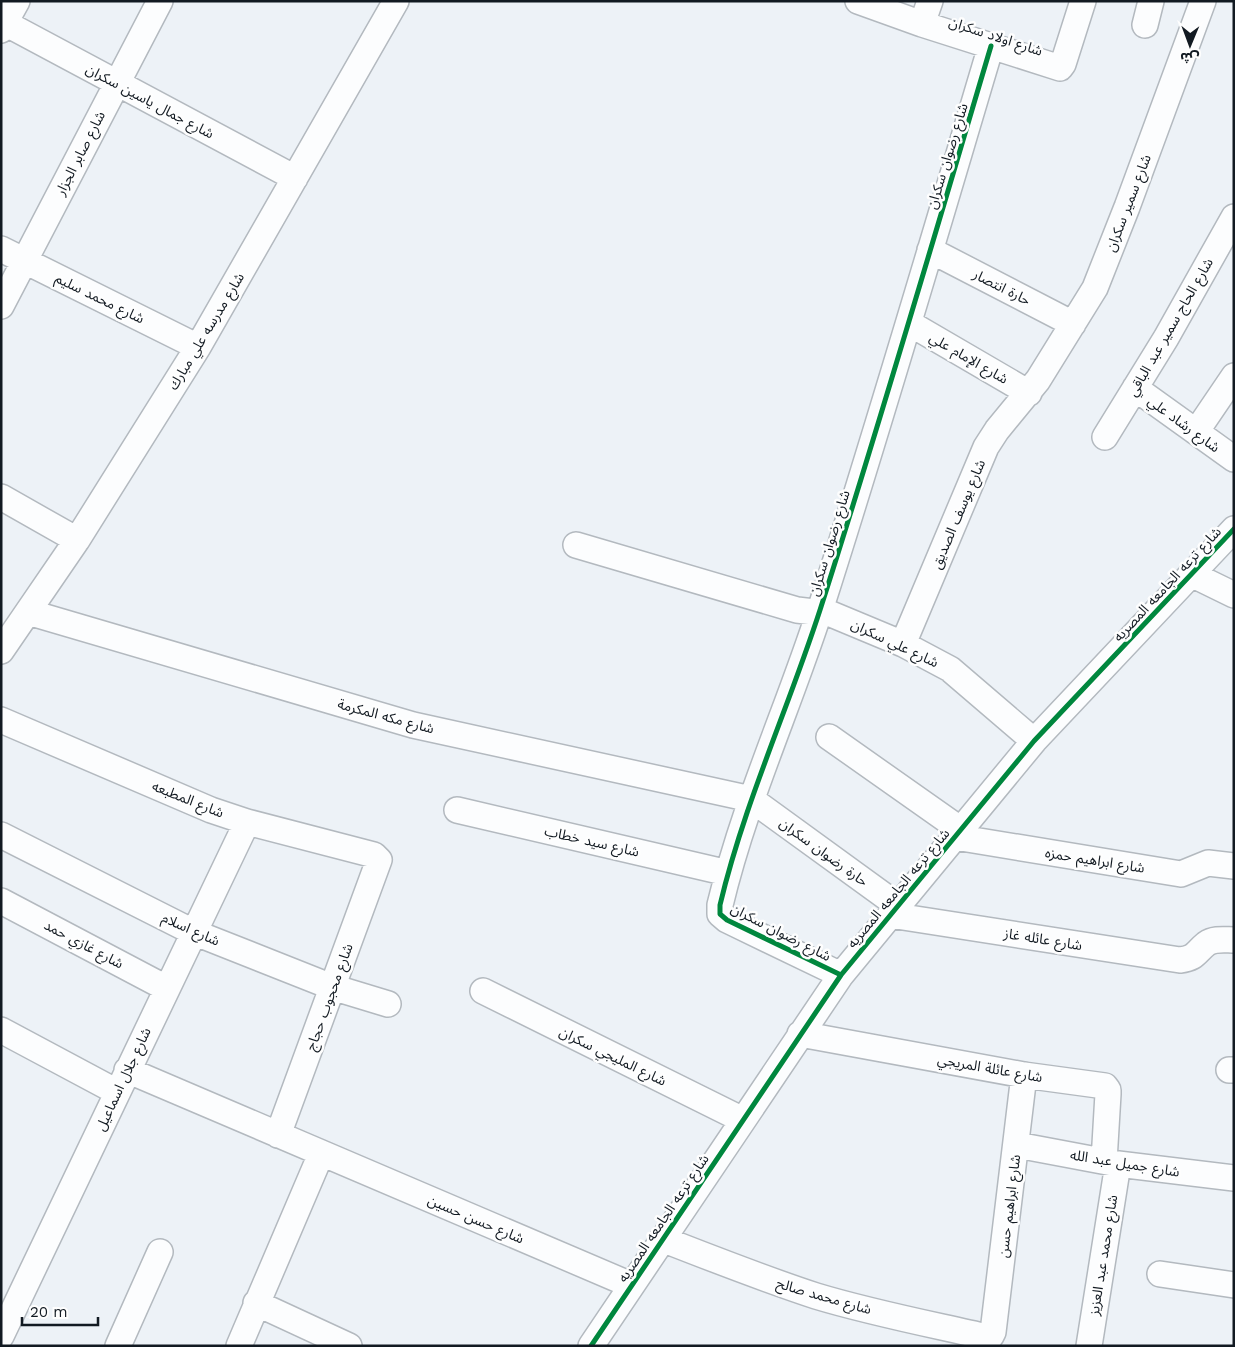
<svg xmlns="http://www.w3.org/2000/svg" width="1235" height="1347" viewBox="0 0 1235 1347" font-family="'Work Sans','Noto Sans Arabic',sans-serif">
  <rect width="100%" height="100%" fill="#edf2f7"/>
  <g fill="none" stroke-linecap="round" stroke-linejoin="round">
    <defs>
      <path id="minor" d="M858,1L922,24L1060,68L1063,64L1083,1
        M5,23L295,178
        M922,24L930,1
        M1145,25L1151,1
        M1,30L17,1
        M1,249L198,347
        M930,250L1073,324
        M1,306L160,1
        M909,323L1029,393
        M1135,388L1234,459
        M1196,432L1234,376
        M1105,437L1166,338L1234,217
        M1,497L77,540
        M576,545L797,610L831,614L903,644L950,669L1034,741
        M1191,574L1234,595
        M28,612L413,725L751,799L897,905
        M903,644L986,447L997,430L1038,380L1095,288L1127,207L1203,1
        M1,651L77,540L198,347L396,1
        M1,720L211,810L247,822L374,855L379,860L278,1135
        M829,737L961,830
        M457,810L728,873
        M1,835L193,932L332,987L388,1004
        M955,837L1181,874L1208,863L1234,866
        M1,901L166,988
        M890,915L1180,960C1196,958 1195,953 1206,944C1214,938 1225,940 1234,940
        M841,975L727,920L720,914V905C744,804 788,709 820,610C880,423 935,234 991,46
        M483,991L743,1120
        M1,1030L117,1092
        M800,1034L1024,1075L1105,1086L1108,1090V1094L1104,1161
        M127,1070L631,1285
        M1229,1070H1234
        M1017,1145L1118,1164L1234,1178
        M662,1239C713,1259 764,1279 816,1296C872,1313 930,1324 987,1337L991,1336L993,1332L1024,1075
        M1160,1274L1234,1285
        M256,1303L349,1346
        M1,1336L247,822
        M118,1346L160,1252
        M239,1346L321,1154
        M591,1346L841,975L1034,741L1234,529
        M1089,1346L1118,1164"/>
    </defs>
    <use href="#minor" stroke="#b3b9bf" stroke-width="28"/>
    <use href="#minor" stroke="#fcfdfe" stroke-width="25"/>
    <defs>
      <path id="cycleway" d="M841,975L727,920L720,914V905C744,804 788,709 820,610C880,423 935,234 991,46
        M591,1346L841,975L1034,741L1234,529"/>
    </defs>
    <use href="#cycleway" stroke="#fefefe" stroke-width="8"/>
    <use href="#cycleway" stroke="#00873e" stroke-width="5"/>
  </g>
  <g text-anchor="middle" stroke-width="5" stroke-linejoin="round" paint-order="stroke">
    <g font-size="14" fill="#121a22" stroke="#fefefe">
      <text transform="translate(996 36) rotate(18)" y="5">شارع اولاد سكران</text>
      <text transform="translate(150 101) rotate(28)" y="5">شارع جمال ياسين سكران</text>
      <text transform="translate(80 153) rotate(-63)" y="5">شارع صابر الجزار</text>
      <text transform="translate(947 156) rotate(-73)" y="5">شارع رضوان سكران</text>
      <text transform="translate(1128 203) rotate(-69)" y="5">شارع سمير سكران</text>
      <text transform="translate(1002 287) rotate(27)" y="5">حارة انتصار</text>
      <text transform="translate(100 298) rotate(26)" y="5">شارع محمد سليم</text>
      <text transform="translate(1170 327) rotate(-60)" y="5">شارع الحاج سمير عبد الباقي</text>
      <text transform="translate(206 331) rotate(-59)" y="5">شارع مدرسه علي مبارك</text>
      <text transform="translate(969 358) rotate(30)" y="5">شارع الإمام علي</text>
      <text transform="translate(1184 424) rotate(36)" y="5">شارع رشاد علي</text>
      <text transform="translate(958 514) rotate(-67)" y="5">شارع يوسف الصديق</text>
      <text transform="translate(829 543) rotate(-73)" y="5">شارع رضوان سكران</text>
      <text transform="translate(1167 584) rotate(-47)" y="5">شارع ترعه الجامعه المصريه</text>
      <text transform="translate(895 643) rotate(25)" y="5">شارع علي سكران</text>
      <text transform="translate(386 716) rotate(15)" y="5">شارع مكه المكرمة</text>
      <text transform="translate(188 799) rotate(22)" y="5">شارع المطبعه</text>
      <text transform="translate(592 841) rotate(13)" y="5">شارع سيد خطاب</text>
      <text transform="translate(824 852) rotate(36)" y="5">حارة رضوان سكران</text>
      <text transform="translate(1095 860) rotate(9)" y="5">شارع ابراهيم حمزه</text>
      <text transform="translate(898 888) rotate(-50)" y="5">شارع ترعه الجامعه المصريه</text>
      <text transform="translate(191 929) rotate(24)" y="5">شارع اسلام</text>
      <text transform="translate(781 932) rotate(27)" y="5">شارع رضوان سكران</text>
      <text transform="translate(1043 939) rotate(9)" y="5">شارع عائله غاز</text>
      <text transform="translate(84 944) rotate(28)" y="5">شارع غازي حمد</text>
      <text transform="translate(329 997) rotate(-70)" y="5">شارع محجوب حجاج</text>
      <text transform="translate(613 1056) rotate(26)" y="5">شارع المليجي سكران</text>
      <text transform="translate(990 1068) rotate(10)" y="5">شارع عائلة المريجي</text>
      <text transform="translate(123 1079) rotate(-65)" y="5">شارع جلال اسماعيل</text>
      <text transform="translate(1125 1163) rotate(9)" y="5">شارع جميل عبد الله</text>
      <text transform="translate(1009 1206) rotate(-83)" y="5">شارع ابراهيم حسن</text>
      <text transform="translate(663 1218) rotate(-56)" y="5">شارع ترعه الجامعه المصريه</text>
      <text transform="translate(476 1219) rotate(23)" y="5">شارع حسن حسين</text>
      <text transform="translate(1103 1255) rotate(-81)" y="5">شارع محمد عبد العزيز</text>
      <text transform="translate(824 1296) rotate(16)" y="5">شارع محمد صالح</text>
    </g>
  </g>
  <rect width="1235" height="1347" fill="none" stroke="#121a22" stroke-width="5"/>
  <g transform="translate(1190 45) rotate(181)" stroke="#fefefe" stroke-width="4" paint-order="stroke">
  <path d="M0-4L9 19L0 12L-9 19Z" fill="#121a22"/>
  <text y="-8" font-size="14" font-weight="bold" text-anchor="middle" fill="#121a22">ش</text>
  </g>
  <path d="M22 1317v8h76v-8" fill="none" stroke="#121a22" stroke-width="2.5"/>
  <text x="30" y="1317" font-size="15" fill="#121a22" stroke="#fefefe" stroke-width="4" paint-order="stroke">20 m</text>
</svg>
